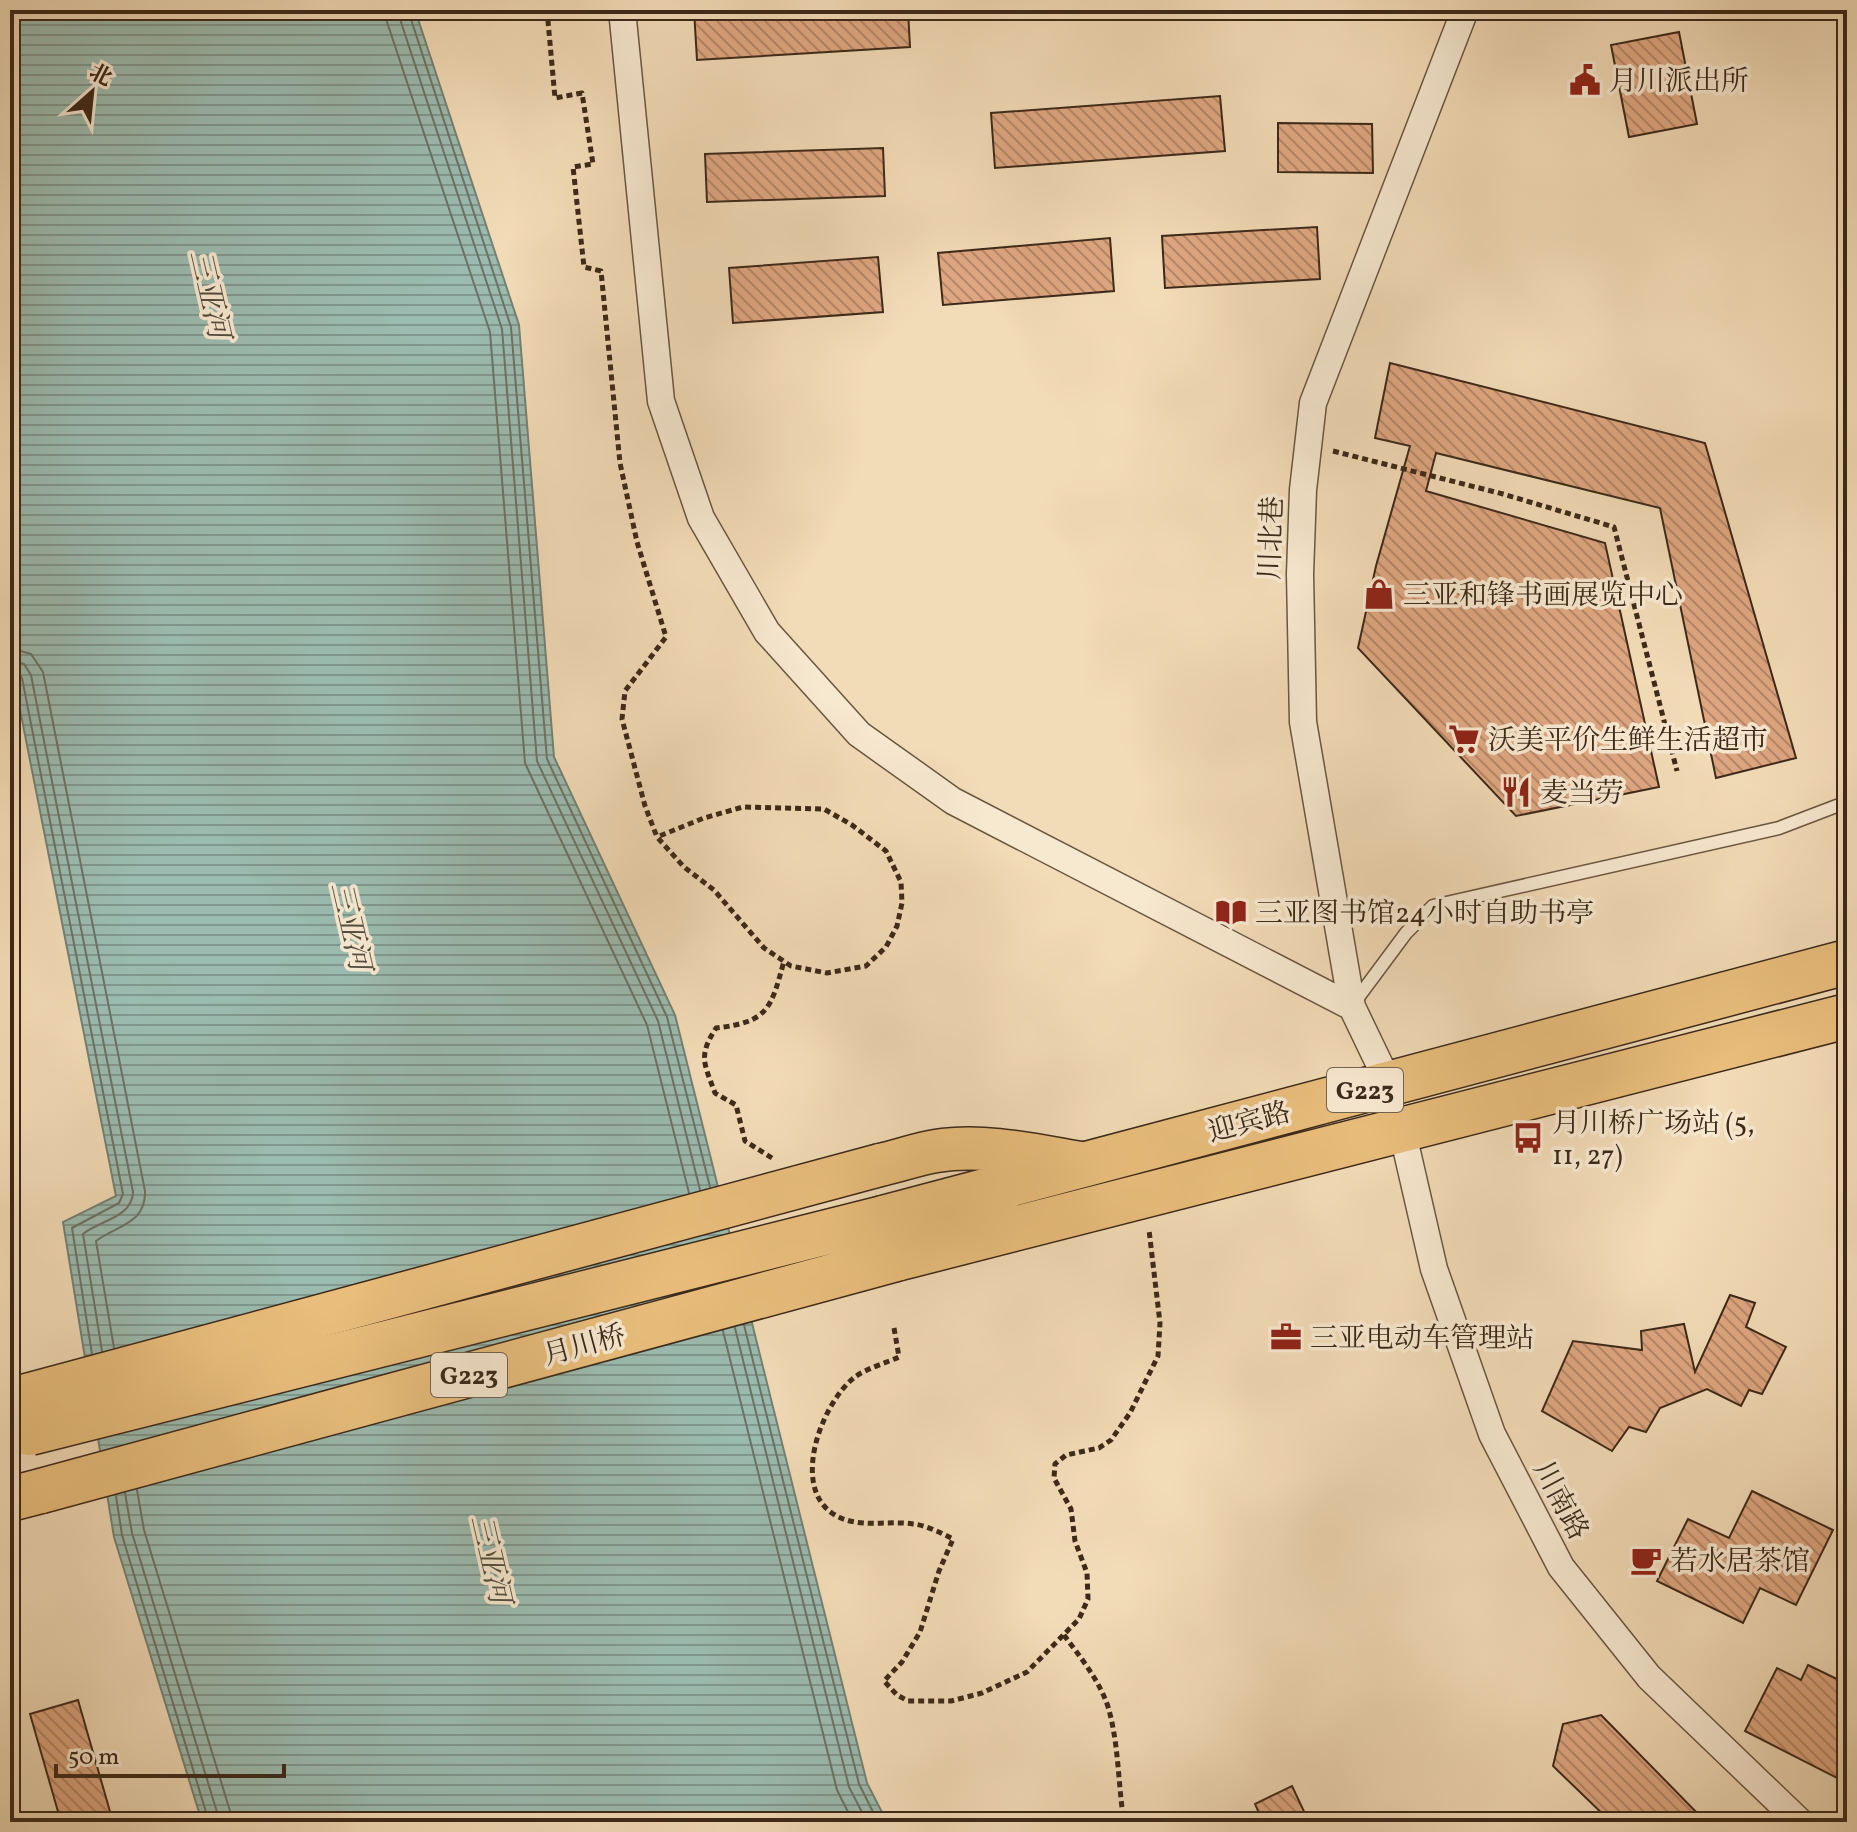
<svg xmlns="http://www.w3.org/2000/svg" width="1857" height="1832" viewBox="0 0 1857 1832" font-family="Vollkorn,'Noto Serif SC',serif">
  <defs>
    <pattern id="water-rules" width="6" height="5" patternUnits="userSpaceOnUse" patternTransform="scale(2)"><rect width="6" height="5" fill="#9bbbb0"/><path d="M0 2.5h6" fill="none" stroke="#80988e"/></pattern>
    <pattern id="building-back-hatch" width="6" height="6" patternUnits="userSpaceOnUse" patternTransform="scale(2)"><rect width="6" height="6" fill="#dfa781"/><path d="M-1 5l2 2M0 0l6 6M5-1l2 2" fill="none" stroke="#b68869"/></pattern>
  </defs>
  <rect width="100%" height="100%" fill="#f2dbb7"/>
  <filter id="stains"><feTurbulence type="fractalNoise" baseFrequency=".0025" numOctaves="4"/><feColorMatrix values="0 0 0 0 .2 0 0 0 0 .09 0 0 0 0 .02 0 0 0 .5 -.17"/></filter>
  <radialGradient id="worn" r=".72"><stop offset=".6" stop-color="#630" stop-opacity="0"/><stop offset="1" stop-color="#630" stop-opacity=".3"/></radialGradient>
  <path fill="url(#water-rules)" stroke="#758174" stroke-width="2" d="M10,10H415L519,325L554,757L675,1015L867,1783L887,1822H202L114,1537L63,1222L116,1196L10,659Z"/>
  <g fill="none" stroke-linecap="round" stroke-linejoin="round">
    <path stroke="#6c7264" stroke-width="2" d="M385,10L387,22L490,332L525,763L647,1025L689,1193
      M397,10L502,329L537,761L658,1021L700,1190
      M408,10L511,327L547,759L667,1017L710,1187
      M10,648L31,654L43,672L145,1191C146,1224 117,1225 96,1241L114,1348
      M10,660L24,664L31,675L133,1192C132,1218 100,1220 83,1234L102,1351
      M10,670L17,671L22,678L123,1194L119,1203L72,1228L92,1354
      M744,1325L859,1784L878,1822
      M735,1328L849,1787L867,1822
      M723,1331L837,1790L853,1822
      M137,1490L144,1530L230,1811L232,1822
      M125,1493L132,1533L220,1822
      M116,1496L122,1535L209,1822"/>
  </g>
  <path fill="url(#building-back-hatch)" stroke="#3c2919" stroke-width="2" d="M694,10H908L910,47L697,60Z
    M1679,32L1697,124L1629,137L1611,45Z
    M1220,96L1225,151L995,168L991,113Z
    M1278,123L1372,124L1373,173L1278,172Z
    M883,148L885,196L707,202L705,154Z
    M1317,227L1320,279L1165,288L1162,236Z
    M1110,238L1114,291L943,305L938,253Z
    M878,257L883,312L733,323L729,268Z
    M1390,363L1705,443L1796,758L1716,778L1660,508L1436,453L1426,491L1605,543L1659,787L1516,816L1358,648L1376,566L1410,446L1375,438Z
    M1730,1295L1755,1303L1746,1327L1786,1347L1762,1394L1749,1390L1741,1406L1707,1389L1660,1408L1646,1432L1629,1427L1612,1451L1542,1411L1573,1341L1642,1350L1641,1331L1684,1324L1695,1372Z
    M1752,1491L1833,1530L1796,1605L1760,1588L1743,1623L1657,1581L1688,1519L1729,1538Z
    M1808,1665L1847,1684V1783L1745,1731L1777,1668L1801,1680Z
    M78,1700L113,1822H61L30,1714Z
    M1601,1715L1706,1822H1611L1553,1766L1563,1724Z
    M1292,1786L1309,1822H1263L1255,1804Z"/>
  <g fill="none" stroke-linecap="round" stroke-linejoin="round">
    <defs>
      <path id="lane" d="M1354,1003L1406,933L1433,906L1779,828L1847,802"/>
      <path id="street" d="M622,10L661,401L701,518L767,632L859,734L953,801L1352,1007
        M1389,1084L1352,1007L1303,722L1300,574L1303,490L1313,403L1465,10
        M1402,1130L1434,1269L1492,1434L1561,1567L1649,1677L1800,1822"/>
      <path id="primary" d="M880,1165C899,1161 917,1154 936,1151C985,1143 1038,1156 1086,1164"/>
      <path id="highway" d="M883,1218L1847,962
        M896,1259L1847,1016
        M10,1499L41,1491"/>
    </defs>
    <use href="#lane" stroke="#6a5640" stroke-width="15"/>
    <use href="#street" stroke="#6a5640" stroke-width="29"/>
    <use href="#primary" stroke="#3c2919" stroke-width="45"/>
    <use href="#highway" stroke="#3c2919" stroke-width="47"/>
    <path stroke="#3c2919" stroke-width="5" stroke-dasharray="6 4" stroke-linecap="butt" d="M547,10L555,98L582,93L593,164L573,167L584,267L601,271L620,463L637,542L666,637L625,691L622,719L645,806L657,837L684,867L714,890L764,948L791,966L827,973L866,966L886,947L897,926L902,903L901,882L886,851L852,825L824,809L743,807L704,818L657,837
      M1333,451L1503,494L1614,527L1677,771
      M772,1158L745,1141L736,1105L715,1093C704,1063 698,1056 716,1028C769,1022 771,1008 784,961
      M894,1328L899,1357C886,1363 867,1368 855,1377C822,1402 789,1488 835,1515C858,1529 888,1520 913,1524C926,1525 941,1533 953,1539L939,1571L920,1632L902,1662L884,1681L897,1695L908,1701H951L982,1693L1027,1672L1079,1619L1088,1599L1087,1573L1075,1541L1071,1509L1054,1478L1055,1464L1066,1455L1099,1448L1111,1440L1130,1413L1158,1356L1160,1323L1149,1230
      M1064,1635C1080,1657 1101,1682 1109,1710C1119,1747 1118,1785 1124,1822"/>
    <use href="#lane" stroke="#f7e8d0" stroke-width="12"/>
    <use href="#street" stroke="#f7e8d0" stroke-width="26"/>
    <use href="#primary" stroke="#e9be7c" stroke-width="42"/>
    <use href="#highway" stroke="#e9be7c" stroke-width="44"/>
    <defs>
      <path id="primary-bridge" d="M23,1396L880,1165"/>
      <path id="highway-bridge" d="M30,1433L883,1218
        M41,1491L896,1259"/>
    </defs>
    <use href="#primary-bridge" stroke="#3c2919" stroke-width="45" stroke-linecap="butt"/>
    <use href="#highway-bridge" stroke="#3c2919" stroke-width="47" stroke-linecap="butt"/>
    <use href="#primary-bridge" stroke="#e9be7c" stroke-width="42"/>
    <use href="#highway-bridge" stroke="#e9be7c" stroke-width="44"/>
  </g>
  <defs>
    <symbol id="civic-bare" viewBox="-9 -9 18 18"><path d="M-.6-6.5H3V-4.5H.6V-3L4-1V1h2V6H-6V1h2V-1L-.6-3ZM-1.2 2.5V6h2.4V2.5Z" fill="#8f2418" stroke="#f7e8d0" stroke-width="2.5" paint-order="stroke"/></symbol>
    <symbol id="shop-bare" viewBox="-9 -9 18 18"><path d="M-5-2.5h2.3a2.7 3.5 0 0 1 5.4 0H5L5.5 6h-11ZM-1.5-2.5h3a1.5 2.3 0 0 0-3 0Z" fill="#8f2418" stroke="#f7e8d0" stroke-width="2.5" paint-order="stroke"/></symbol>
    <symbol id="supermarket-bare" viewBox="-9 -9 18 18"><path d="M-6-5.5h2.5l.6 2H6L4.5 2H-2.5L-4.4-4H-6ZM-1.5 3.2a1.3 1.3 0 1 0 .1 0ZM3 3.2a1.3 1.3 0 1 0 .1 0Z" fill="#8f2418" stroke="#f7e8d0" stroke-width="2.5" paint-order="stroke"/></symbol>
    <symbol id="restaurant-bare" viewBox="-9 -9 18 18"><path d="M-5-6h1v4h1v-4h1v4h1v-4h1v5L-1.5 .5V6h-2V.5L-5-1ZM5-6V6H3V1.5H1.5Q1.5-4 5-6Z" fill="#8f2418" stroke="#f7e8d0" stroke-width="2.5" paint-order="stroke"/></symbol>
    <symbol id="library-bare" viewBox="-9 -9 18 18"><path d="M-6-4Q-3-5.5-.7-3.5V5Q-3 3-6 4ZM6-4Q3-5.5 .7-3.5V5Q3 3 6 4Z" fill="#8f2418" stroke="#f7e8d0" stroke-width="2.5" paint-order="stroke"/></symbol>
    <symbol id="bus-bare" viewBox="-9 -9 18 18"><path d="M-5-6H5V4H4V6H2V4H-2V6H-4V4H-5ZM-3.5-4V0h7V-4ZM-3.5 1.2v1.5H-2V1.2ZM2 1.2v1.5H3.5V1.2Z" fill="#8f2418" stroke="#f7e8d0" stroke-width="2.5" paint-order="stroke"/></symbol>
    <symbol id="office-bare" viewBox="-9 -9 18 18"><path d="M-6-3h4V-5.5h4V-3h4V5H-6ZM-1-4.5V-3h2v-1.5ZM-6 0V1H6V0Z" fill="#8f2418" stroke="#f7e8d0" stroke-width="2.5" paint-order="stroke"/></symbol>
    <symbol id="cafe-bare" viewBox="-9 -9 18 18"><path d="M-5.5-4.5H6V0H3Q3 3.5 0 3.5H-2.5Q-5.5 3.5-5.5 0ZM3-3.2v2h1.7v-2ZM-6 4.5H4V6H-6Z" fill="#8f2418" stroke="#f7e8d0" stroke-width="2.5" paint-order="stroke"/></symbol>
  </defs>
  <g fill-rule="evenodd">
    <use href="#civic-bare" x="1563" y="58" width="44" height="44"/>
    <use href="#shop-bare" x="1357" y="572" width="44" height="44"/>
    <use href="#supermarket-bare" x="1442" y="717" width="44" height="44"/>
    <use href="#restaurant-bare" x="1494" y="770" width="44" height="44"/>
    <use href="#library-bare" x="1209" y="890" width="44" height="44"/>
    <use href="#bus-bare" x="1506" y="1116" width="44" height="44"/>
    <use href="#office-bare" x="1264" y="1315" width="44" height="44"/>
    <use href="#cafe-bare" x="1624" y="1538" width="44" height="44"/>
  </g>
  <g text-anchor="middle" stroke-width="7" stroke-linejoin="round" paint-order="stroke">
    <g fill="#f7e8d0" stroke="#746250" stroke-width="2">
      <rect x="1327" y="1068" width="76" height="44" rx="6"/>
      <rect x="431" y="1353" width="76" height="44" rx="6"/>
    </g>
    <g font-size="26" font-weight="bold" fill="#3c2919">
      <text x="1365" y="1099">G223</text>
      <text x="469" y="1384">G223</text>
    </g>
    <g font-size="28" fill="#3c2919" stroke="#f7e8d0" text-anchor="start">
      <text x="1609" y="90">月川派出所</text>
      <text x="1403" y="604">三亚和锋书画展览中心</text>
      <text x="1488" y="749">沃美平价生鲜生活超市</text>
      <text x="1540" y="802">麦当劳</text>
      <text x="1255" y="922">三亚图书馆24小时自助书亭</text>
      <text x="1552" y="1132">月川桥广场站 (5,<tspan x="1552" dy="32">11, 27)</tspan></text>
      <text x="1310" y="1347">三亚电动车管理站</text>
      <text x="1670" y="1570">若水居茶馆</text>
    </g>
    <g font-size="28" fill="#3c2919" stroke="#f7e8d0">
      <text transform="translate(1270 538) rotate(-88)" y="10">川北巷</text>
      <text transform="translate(1249 1121) rotate(-15)" y="10">迎宾路</text>
      <text transform="translate(584 1344) rotate(-15)" y="10">月川桥</text>
      <text transform="translate(1562 1500) rotate(62)" y="10">川南路</text>
    </g>
    <g font-size="30" font-style="italic" fill="#544e3f" stroke="#f7e8d0">
      <text transform="translate(210 294) rotate(77)" y="10">三亚河</text>
      <text transform="translate(351 926) rotate(77)" y="10">三亚河</text>
      <text transform="translate(491 1559) rotate(77)" y="10">三亚河</text>
    </g>
  </g>
  <rect width="1857" height="1832" fill="none" stroke="#f2dbb7" stroke-width="40"/>
  <rect x="12" y="12" width="1833" height="1808" fill="none" stroke="#3c2919" stroke-width="4"/>
  <rect x="20" y="20" width="1817" height="1792" fill="none" stroke="#3c2919" stroke-width="2"/>
  <g transform="translate(92 92) rotate(27)" stroke="#f7e8d0" stroke-width="6" paint-order="stroke">
  <path d="M0-6L14 30L0 20L-14 30Z" fill="#3c2919"/>
  <text y="-12" font-size="22" font-weight="bold" text-anchor="middle" fill="#3c2919">北</text>
  </g>
  <path d="M56 1764v12h228v-12" fill="none" stroke="#3c2919" stroke-width="4"/>
  <text x="68" y="1764" font-size="24" fill="#3c2919" stroke="#f7e8d0" stroke-width="6" paint-order="stroke">50 m</text>
  <rect width="100%" height="100%" filter="url(#stains)"/>
  <rect width="100%" height="100%" fill="url(#worn)"/>
</svg>
